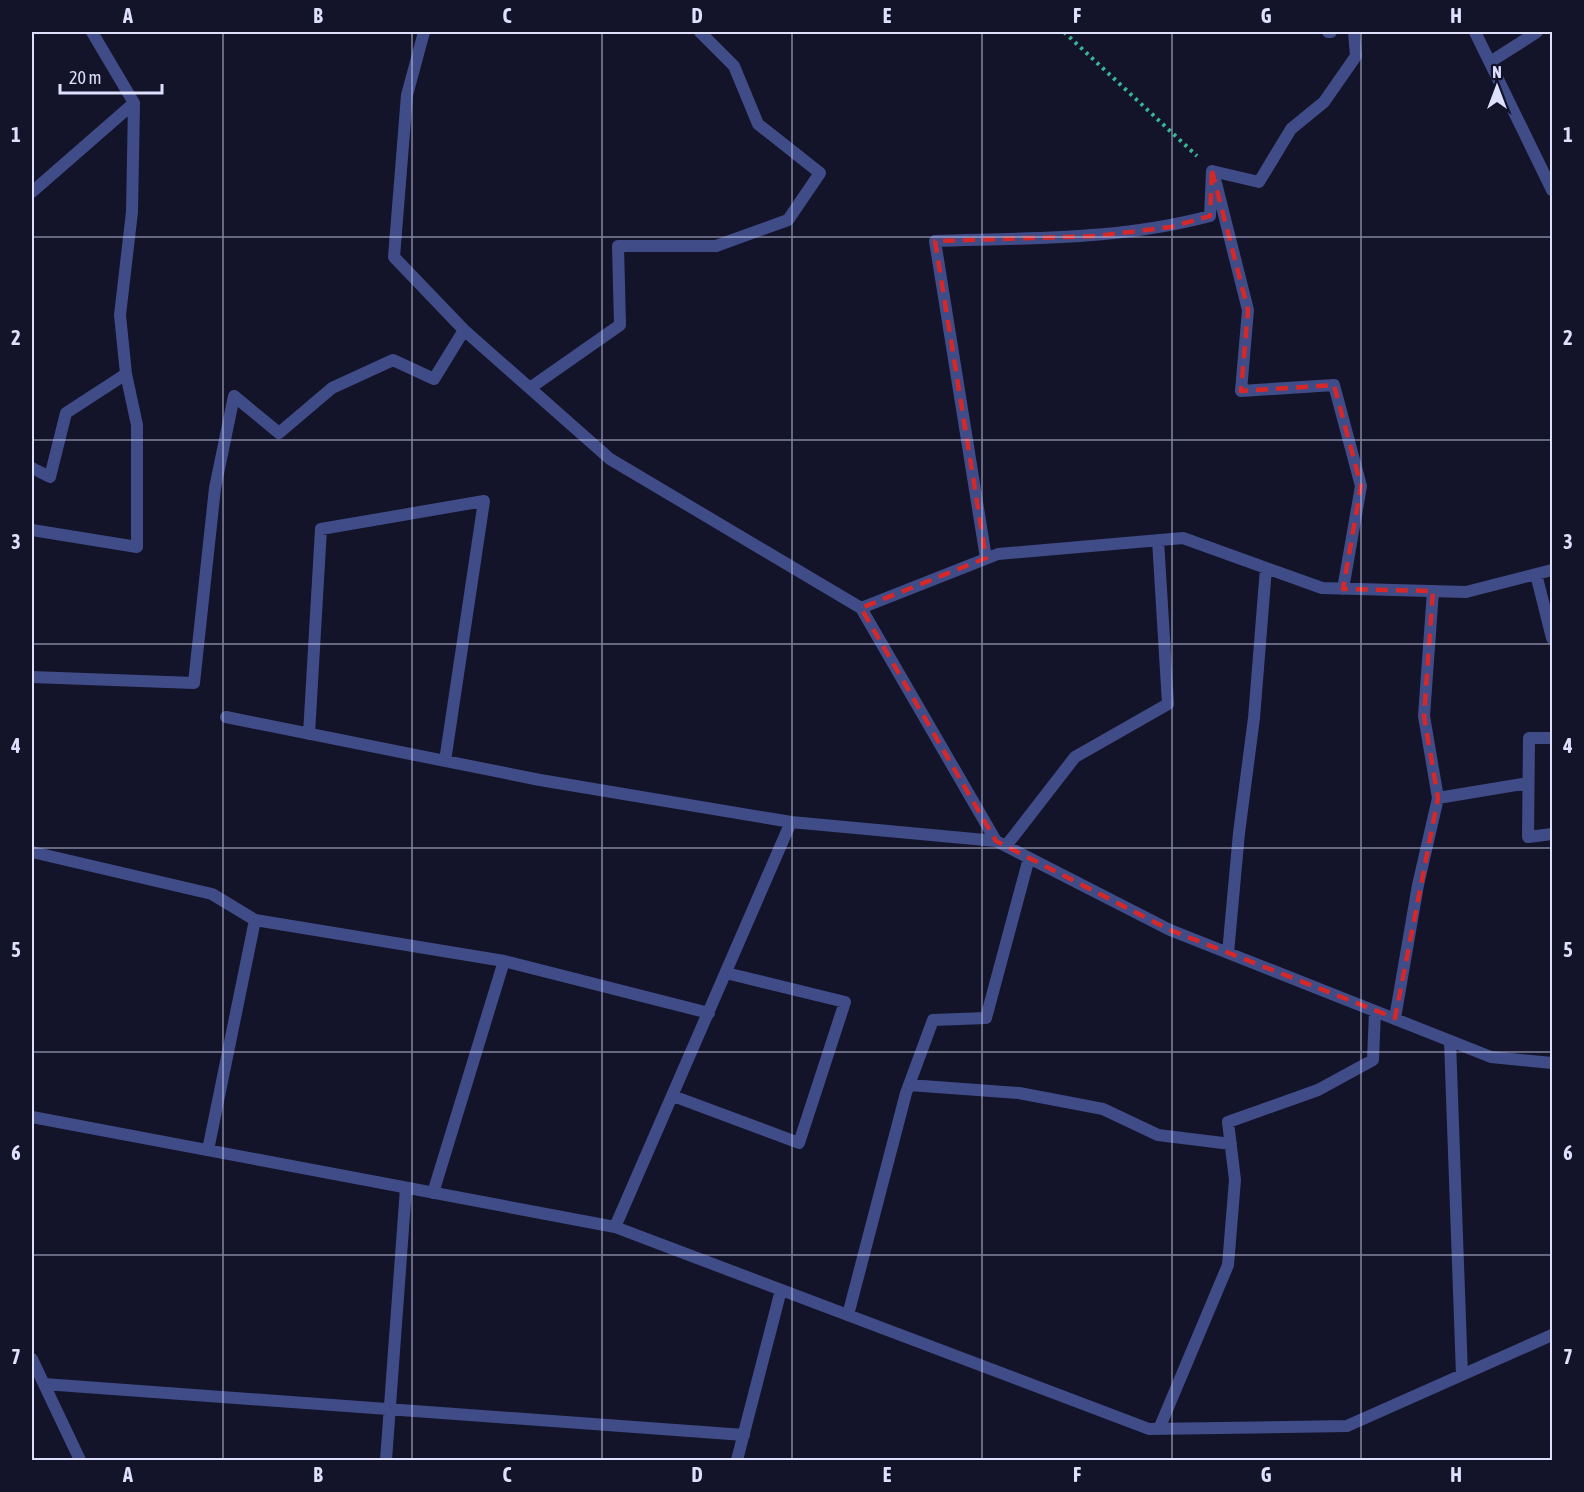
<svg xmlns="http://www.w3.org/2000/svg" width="1584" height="1492" viewBox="0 0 1584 1492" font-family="'Asap Condensed',sans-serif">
  <rect width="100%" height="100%" fill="#13132a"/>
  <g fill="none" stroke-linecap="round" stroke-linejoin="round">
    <path stroke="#38b796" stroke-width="4" stroke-dasharray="3 4.5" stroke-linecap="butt" d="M1064,32L1197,156"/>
    <path stroke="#404c87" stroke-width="12" d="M424,32L407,95L394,257L464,330L610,459L861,608L996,841L1170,930L1491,1057L1552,1063
      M1328,32H1331
      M1490,62L1537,32
      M1216,183L1248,310L1241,391L1334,385L1361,486L1343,589
      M32,192L134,103L92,32
      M530,388L620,325L618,246H716L788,220L820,173L758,124L734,66L700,32
      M32,468L50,477L66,413L126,374L120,315L132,212L134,103
      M32,530L137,547V425L126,374
      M986,558L935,241C1028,238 1120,240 1210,216L1212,171L1259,182L1291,129L1324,102L1356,56L1354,32
      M1536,574L1552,638
      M1433,591L1424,716L1438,798
      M861,608L998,554L1183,538L1322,588L1466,592L1552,570
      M32,677L194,683L215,488L234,396L279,433L332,388L393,360L434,379L464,330
      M226,717L540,780L791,822L996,841
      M309,734L321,529L484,501L445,761
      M1552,738H1529L1528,837L1552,834
      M1006,846L1075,757L1168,704L1158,540
      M32,852L212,894L255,920L208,1150
      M255,920L504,961L433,1193
      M1228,953L1239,833L1254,718L1266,568
      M504,961L709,1013
      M1395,1018L1418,885L1438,798L1528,783
      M1450,1041L1462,1375
      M909,1085L1019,1093L1103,1109L1158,1135L1231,1144
      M673,1096L799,1143L845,1002L726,973
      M32,1117L615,1227L1149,1429L1347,1426L1552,1335
      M615,1227L791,822
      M848,1315L906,1093L933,1020L986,1018L1029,858
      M32,1359L80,1460
      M44,1384L744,1435
      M1159,1429L1228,1265L1235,1180L1228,1122L1318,1090L1373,1060L1375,1011
      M386,1460L406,1188
      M737,1460L781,1290"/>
    <path stroke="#404c87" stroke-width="12" d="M1475,32L1552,190"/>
  </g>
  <path fill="none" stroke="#d62828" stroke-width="4.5" stroke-dasharray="12 8" stroke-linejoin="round" d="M1212,171L1248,310L1241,391L1334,385L1361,486L1343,589L1433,591L1424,716L1438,798L1395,1018L1170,930L996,841L861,608L986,558L935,241L1097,236L1171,227L1210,216Z"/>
  <path fill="none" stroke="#dee0fd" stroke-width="1.5" stroke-opacity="0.55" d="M223,32V1460M412,32V1460M602,32V1460M792,32V1460M982,32V1460M1172,32V1460M1361,32V1460M32,237H1552M32,440H1552M32,644H1552M32,848H1552M32,1052H1552M32,1255H1552"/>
  <rect width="1584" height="1492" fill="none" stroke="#13132a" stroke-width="66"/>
  <g transform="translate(1497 87)" stroke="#13132a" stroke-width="4.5" paint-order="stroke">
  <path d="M0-4.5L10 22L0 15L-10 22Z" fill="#dee0fd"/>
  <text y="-9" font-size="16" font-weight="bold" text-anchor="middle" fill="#dee0fd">N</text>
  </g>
  <path d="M60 84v9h102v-9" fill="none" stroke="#dee0fd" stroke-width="3"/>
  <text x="69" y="84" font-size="18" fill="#dee0fd" stroke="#13132a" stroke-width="4.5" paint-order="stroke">20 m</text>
  <rect x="33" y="33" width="1518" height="1426" fill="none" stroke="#dee0fd" stroke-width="2"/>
  <g font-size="20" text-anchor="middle" font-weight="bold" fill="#dee0fd">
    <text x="128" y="23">A</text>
    <text x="318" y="23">B</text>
    <text x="507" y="23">C</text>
    <text x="697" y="23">D</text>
    <text x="887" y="23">E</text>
    <text x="1077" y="23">F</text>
    <text x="1266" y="23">G</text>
    <text x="1456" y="23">H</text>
    <text x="16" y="142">1</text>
    <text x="1568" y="142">1</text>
    <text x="16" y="345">2</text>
    <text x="1568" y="345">2</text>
    <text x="16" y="549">3</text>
    <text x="1568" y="549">3</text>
    <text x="16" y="753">4</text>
    <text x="1568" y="753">4</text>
    <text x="16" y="957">5</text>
    <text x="1568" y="957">5</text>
    <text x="16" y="1160">6</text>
    <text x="1568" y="1160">6</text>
    <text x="16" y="1364">7</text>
    <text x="1568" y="1364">7</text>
    <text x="128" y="1482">A</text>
    <text x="318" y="1482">B</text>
    <text x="507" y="1482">C</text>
    <text x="697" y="1482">D</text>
    <text x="887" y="1482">E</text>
    <text x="1077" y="1482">F</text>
    <text x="1266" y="1482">G</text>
    <text x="1456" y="1482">H</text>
  </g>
</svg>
